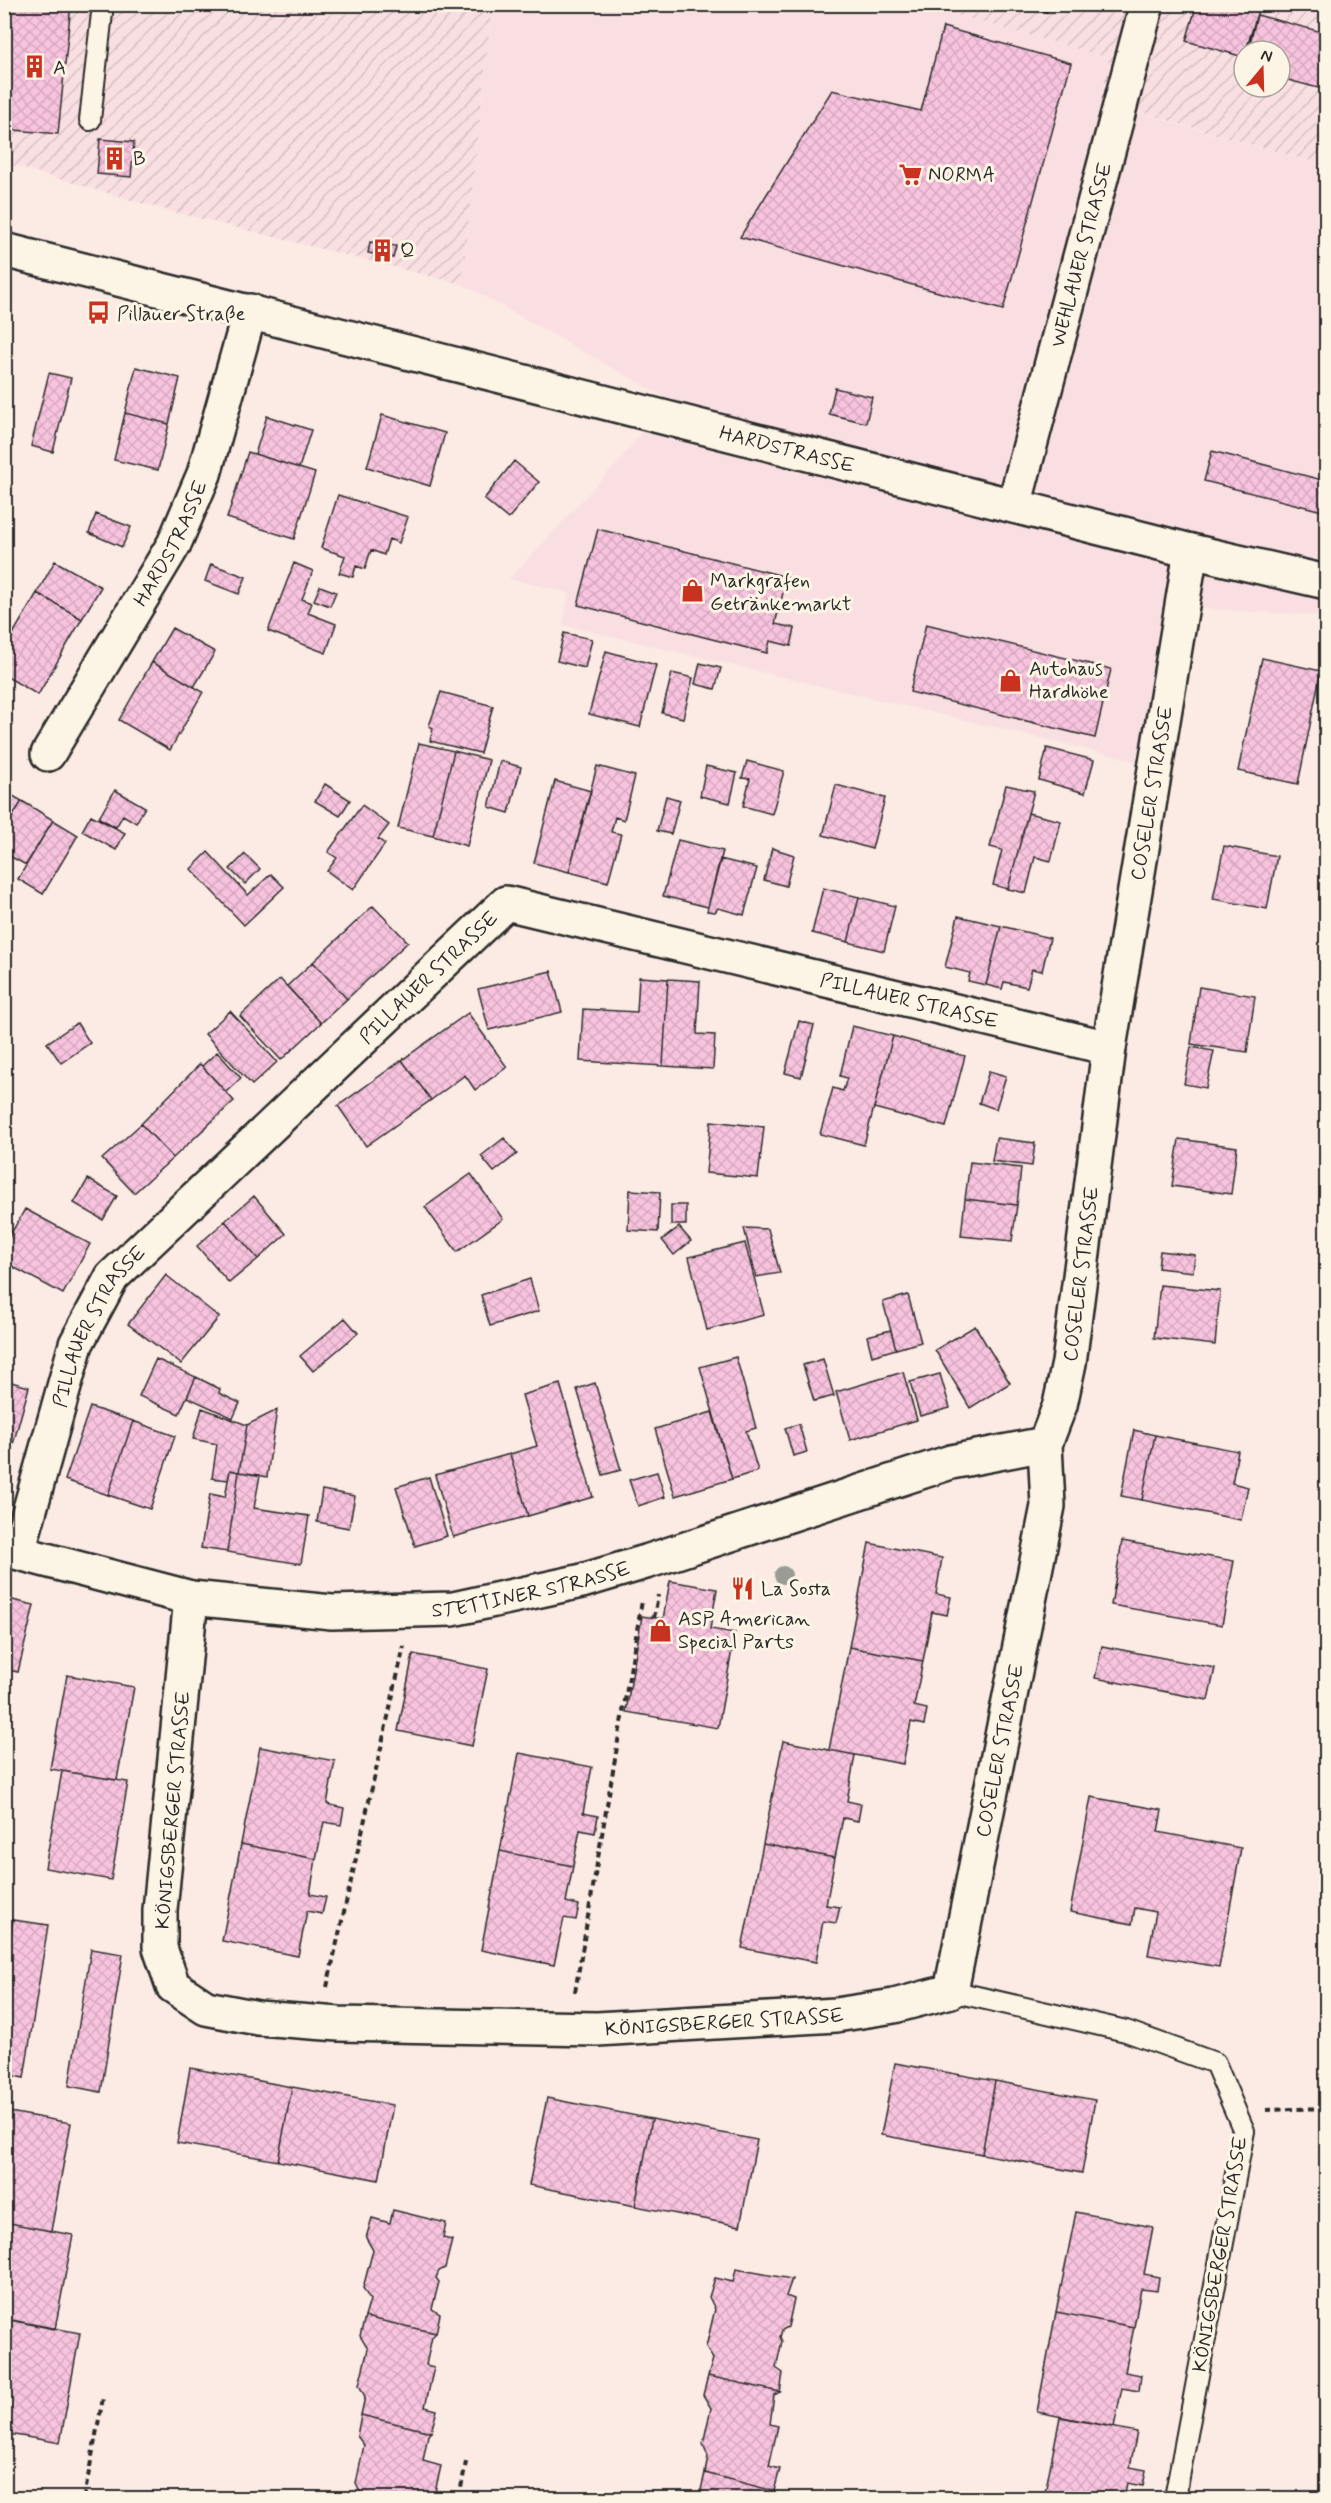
<svg xmlns="http://www.w3.org/2000/svg" width="1331" height="2503" viewBox="0 0 1331 2503" font-family="Mynerve,sans-serif">
  <defs>
    <pattern id="industrial-furrows" width="10" height="10" patternUnits="userSpaceOnUse" patternTransform="scale(1.5)"><rect width="10" height="10" fill="#fadfe2"/><path d="M-1 1l2-2M0 10L10 0M9 11l2-2" fill="none" stroke="#d6c0c2"/></pattern>
    <pattern id="building-cross-hatch" width="8" height="8" patternUnits="userSpaceOnUse" patternTransform="scale(1.5)"><rect width="8" height="8" fill="#f8c3de"/><path d="M0 0l8 8M0 8l8-8" fill="none" stroke="#d5a8bf"/></pattern>
  </defs>
  <rect width="100%" height="100%" fill="#fbebe4"/>
  <filter id="ink" filterUnits="userSpaceOnUse"><feTurbulence type="fractalNoise" baseFrequency=".0167" numOctaves="2"/><feDisplacementMap in="SourceGraphic" scale="12" xChannelSelector="R" yChannelSelector="G"/><feConvolveMatrix kernelMatrix="1 2 1 2 8 2 1 2 1" color-interpolation-filters="sRGB"/></filter>
  <g filter="url(#ink)">
    <path fill="#fadfe2" d="M492,5H921L1109,58L1101,102L1326,166V616L1195,608L1170,769L563,625L569,593L509,579L618,462L668,399L462,284Z"/>
    <path fill="url(#industrial-furrows)" fill-rule="evenodd" d="M4,5H492L462,284L158,208L5,163Z
      M921,5H1326V166L1101,101L1109,58ZM1244,51H1280V87H1244Z"/>
    <path fill="url(#building-cross-hatch)" stroke="#2b2b2b" stroke-width="1.5" d="M4,4H71L58,134L4,129Z
      M1020,4H1050L1047,12Z
      M1197,4H1260L1244,57L1186,41Z
      M1257,15L1326,33V90L1280,78V51H1248Z
      M943,27L1071,63L1003,310L740,237L832,90L921,111Z
      M100,139L134,142L131,177L97,174Z
      M370,242L396,246L393,258L368,253Z
      M136,367L180,378L169,424L125,413Z
      M49,373L71,378L53,452L31,446Z
      M835,388L872,397L866,423L829,414Z
      M125,413L169,424L158,470L114,460Z
      M382,415L445,433L430,486L367,467Z
      M267,416L311,430L299,468L255,454Z
      M1212,451L1326,481V512L1204,481Z
      M248,452L315,473L294,539L227,518Z
      M514,461L539,482L508,519L484,499Z
      M338,495L408,517L399,543L389,539L384,555L371,550L365,569L356,566L353,577L339,573L345,556L321,548Z
      M96,514L131,527L122,547L89,533Z
      M598,529L787,577L775,624L795,628L791,646L770,641L767,653L578,605Z
      M55,561L101,587L82,619L37,593Z
      M294,563L313,571L302,599L312,603L308,613L336,624L326,653L268,631Z
      M211,564L246,577L239,594L205,581Z
      M320,586L336,592L330,606L314,600Z
      M37,593L82,619L38,695L4,675V649Z
      M926,624L1111,669L1095,738L910,692Z
      M172,628L215,652L194,687L152,662Z
      M564,633L592,639L585,668L557,661Z
      M606,651L656,665L640,727L589,714Z
      M1262,658L1321,671L1298,784L1238,771Z
      M152,662L203,692L170,750L119,720Z
      M700,663L721,668L715,689L695,684Z
      M672,673L693,678L683,718L662,713Z
      M441,692L493,706L480,753L430,741L433,728L429,726Z
      M419,743L454,751L433,836L398,828Z
      M1047,748L1094,760L1085,793L1039,780Z
      M454,751L489,760L467,846L433,836Z
      M500,761L521,767L509,813L489,807Z
      M747,761L784,771L772,814L743,806L750,779L742,778Z
      M597,766L635,776L624,820L615,817L611,832L621,834L608,882L569,872Z
      M706,766L737,773L730,803L700,796Z
      M555,781L591,791L569,872L534,863Z
      M325,784L350,800L340,816L315,801Z
      M836,785L885,798L872,849L823,835Z
      M1006,785L1034,791L1008,889L993,885L1002,850L990,847Z
      M115,790L145,807L136,823L123,815L116,827L99,818Z
      M4,791L22,801L4,830Z
      M666,796L680,800L671,834L657,831Z
      M22,801L53,820L26,865L4,853V830Z
      M362,805L389,825L378,839L385,844L353,890L327,871L337,858L328,852Z
      M1028,813L1061,821L1051,861L1035,857L1026,893L1008,889Z
      M91,815L125,833L116,850L82,831Z
      M53,820L78,835L43,894L18,879Z
      M678,840L723,851L708,907L663,896Z
      M1224,846L1277,856L1267,909L1213,899Z
      M772,848L794,855L786,886L764,880Z
      M208,852L248,895L271,874L284,887L244,925L191,869Z
      M245,854L260,869L245,884L230,869Z
      M720,859L757,868L744,915L718,908L715,912L707,911Z
      M823,888L859,897L848,942L812,933Z
      M859,897L895,906L884,951L848,942Z
      M373,906L408,942L347,999L313,962Z
      M958,916L1001,926L986,985L968,981L970,973L945,967Z
      M1001,926L1050,938L1042,971L1032,969L1027,987L1004,982L1002,989L986,985Z
      M313,962L347,999L321,1023L287,986Z
      M551,971L562,1012L489,1030L478,989Z
      M639,977L668,979L663,1066L580,1061L583,1009L637,1012Z
      M280,979L321,1023L281,1060L240,1016Z
      M668,979L700,981L697,1034L715,1035L713,1069L663,1066Z
      M1199,987L1255,996L1247,1052L1191,1044Z
      M230,1011L277,1062L252,1085L205,1034Z
      M468,1013L507,1067L475,1090L465,1075L431,1100L402,1060Z
      M799,1021L814,1025L801,1077L785,1073Z
      M77,1023L90,1043L61,1063L47,1043Z
      M852,1026L893,1036L864,1145L820,1134L833,1088L843,1091L847,1078L840,1076Z
      M893,1036L965,1056L946,1127L874,1108Z
      M1191,1047L1214,1051L1206,1088L1184,1084Z
      M217,1052L241,1078L226,1092L202,1066Z
      M402,1060L431,1100L366,1146L338,1106Z
      M200,1064L234,1101L173,1158L141,1124Z
      M989,1071L1006,1076L996,1109L979,1103Z
      M711,1121L764,1127L758,1178L706,1173Z
      M141,1124L173,1158L134,1193L102,1159Z
      M504,1138L517,1154L494,1172L481,1156Z
      M996,1138L1035,1143L1032,1166L992,1161Z
      M1179,1139L1237,1147L1231,1194L1172,1186Z
      M970,1162L1021,1168L1017,1205L965,1199Z
      M471,1174L503,1219L457,1252L425,1207Z
      M88,1179L117,1196L103,1220L74,1203Z
      M630,1190L660,1192L658,1232L628,1230Z
      M254,1196L286,1234L258,1259L225,1221Z
      M965,1199L1017,1205L1012,1241L961,1236Z
      M671,1205H686V1225H671Z
      M25,1209L90,1244L63,1294L4,1262V1246Z
      M225,1221L258,1259L229,1283L197,1246Z
      M679,1227L691,1241L674,1255L662,1240Z
      M744,1228L768,1229L780,1273L756,1277Z
      M745,1243L764,1315L707,1330L689,1257Z
      M1160,1251L1195,1255L1193,1272L1158,1268Z
      M166,1275L219,1317L181,1364L128,1324Z
      M530,1279L539,1311L490,1326L481,1295Z
      M1160,1285L1220,1291L1215,1345L1154,1338Z
      M908,1295L921,1342L896,1349L883,1302Z
      M345,1318L358,1333L313,1371L300,1356Z
      M975,1326L1010,1383L970,1408L935,1350Z
      M891,1330L896,1349L872,1356L867,1336Z
      M736,1357L756,1428L746,1431L758,1471L732,1479L700,1367Z
      M156,1359L196,1377L179,1414L139,1396Z
      M823,1359L834,1396L814,1401L803,1365Z
      M903,1372L917,1420L850,1440L836,1392Z
      M940,1374L950,1408L920,1416L910,1382Z
      M196,1377L220,1389L219,1393L240,1403L233,1418L187,1397Z
      M4,1380L29,1387L12,1448L4,1446Z
      M595,1383L621,1470L603,1475L577,1389Z
      M560,1384L593,1497L528,1516L510,1454L537,1446L522,1395Z
      M90,1407L133,1421L108,1495L65,1480Z
      M202,1408L247,1425L239,1472L230,1470L228,1480L212,1478L217,1444L193,1439Z
      M277,1410L267,1477L239,1472L247,1425Z
      M712,1412L732,1479L675,1496L655,1429Z
      M133,1421L175,1436L150,1509L108,1495Z
      M799,1424L807,1452L793,1456L785,1428Z
      M1134,1430L1155,1435L1142,1500L1121,1496Z
      M1155,1435L1238,1451L1232,1483L1248,1487L1241,1520L1142,1500Z
      M510,1454L528,1516L453,1537L435,1475Z
      M230,1470L239,1472L227,1552L201,1548L210,1494L225,1497Z
      M239,1472L260,1475L254,1508L309,1516L301,1564L227,1552Z
      M657,1472L665,1497L638,1506L629,1480Z
      M429,1477L447,1536L415,1546L396,1487Z
      M322,1490L355,1496L349,1528L317,1522Z
      M1122,1541L1234,1561L1222,1625L1111,1605Z
      M869,1543L942,1558L936,1594L951,1597L947,1615L932,1612L923,1661L849,1647Z
      M670,1581L717,1589L710,1629L735,1633L718,1728L626,1712L642,1616L663,1619Z
      M4,1598L34,1605L18,1672L4,1669Z
      M1102,1646L1215,1668L1208,1700L1095,1678Z
      M849,1647L923,1661L914,1706L927,1709L924,1725L911,1722L903,1764L829,1750Z
      M413,1654L488,1669L472,1746L398,1731Z
      M67,1675L134,1687L117,1780L50,1769Z
      M783,1741L855,1755L847,1801L861,1804L858,1821L843,1818L835,1858L763,1844Z
      M260,1747L335,1761L327,1804L344,1808L341,1825L324,1822L316,1859L241,1844Z
      M519,1753L592,1767L583,1813L598,1816L595,1833L580,1830L573,1866L500,1851Z
      M62,1771L128,1782L111,1880L45,1868Z
      M1091,1797L1162,1810L1158,1832L1241,1848L1219,1967L1148,1955L1156,1912L1135,1908L1132,1924L1070,1912Z
      M241,1844L316,1859L310,1894L326,1897L322,1914L307,1911L298,1956L222,1941Z
      M763,1844L835,1858L826,1905L840,1907L836,1923L823,1921L816,1962L742,1948Z
      M500,1851L573,1866L566,1902L579,1905L576,1920L564,1918L554,1965L481,1950Z
      M4,1919L13,1920L4,1972Z
      M13,1920L48,1925L24,2078L4,2074V1972Z
      M91,1949L123,1954L101,2092L69,2086Z
      M895,2063L995,2081L982,2154L881,2135Z
      M190,2068L292,2087L278,2161L177,2143Z
      M995,2081L1095,2100L1082,2173L982,2154Z
      M292,2087L393,2105L379,2180L278,2161Z
      M547,2098L652,2119L635,2206L529,2185Z
      M4,2111L71,2123L51,2231L4,2222Z
      M652,2119L757,2140L740,2226L635,2206Z
      M393,2210L446,2223L443,2238L452,2240L445,2268L439,2271L436,2278L439,2282L432,2309L440,2314L436,2333L365,2317L370,2300L363,2288L373,2250L366,2238L372,2218L390,2223Z
      M1076,2212L1153,2227L1144,2274L1159,2277L1157,2291L1141,2289L1134,2327L1056,2312Z
      M4,2222L73,2235L55,2329L4,2319Z
      M736,2269L792,2279L786,2296L794,2299L788,2327L782,2330L780,2337L782,2341L776,2368L783,2373L780,2392L708,2376L713,2359L706,2347L715,2309L709,2297L715,2278L733,2282Z
      M1056,2312L1134,2327L1125,2372L1141,2375L1139,2391L1122,2388L1114,2427L1037,2412Z
      M365,2317L436,2333L432,2337L426,2365L434,2367L425,2407L437,2410L431,2432L361,2415L365,2397L359,2385L368,2349L360,2336Z
      M6,2319L80,2333L60,2443L4,2433Z
      M708,2376L780,2392L774,2395L770,2424L778,2426L769,2466L780,2469L774,2491L705,2473L708,2456L703,2444L711,2408L703,2395Z
      M361,2415L431,2432L428,2435L423,2461L441,2466L434,2496L441,2498H360L361,2494L356,2484L364,2445L357,2436Z
      M1060,2417L1137,2432L1130,2467L1146,2470L1143,2486L1127,2483L1124,2498H1044Z
      M705,2473L774,2491L770,2498H703L700,2494Z"/>
    <g fill="none" stroke-linecap="round" stroke-linejoin="round">
      <defs>
        <path id="service" d="M90,120L103,4
          M951,1991L1126,2031L1215,2063L1244,2131L1175,2498"/>
        <g id="minor">
          <path id="s1" d="M1014,506L1147,4"/>
          <path id="s2" d="M48,754L174,544L204,474L250,311"/>
          <path id="s3" d="M4,1549L191,1598L332,1612L453,1609L582,1581L649,1561L951,1462L1045,1444"/>
          <path id="s4" d="M18,1552L76,1344L112,1277L506,903L1109,1048"/>
          <path id="s5" d="M191,1598L160,1910V1948L173,1986L206,2008L258,2018L339,2024L597,2029L836,2015L894,2006L951,1991L1048,1506L1045,1444L1060,1405L1069,1363L1109,1048L1191,551"/>
        </g>
        <g id="tertiary">
          <path id="s6" d="M4,250L1191,551L1326,582"/>
        </g>
      </defs>
      <use href="#service" stroke="#2b2b2b" stroke-width="24"/>
      <use href="#minor" stroke="#2b2b2b" stroke-width="38"/>
      <use href="#tertiary" stroke="#2b2b2b" stroke-width="38"/>
      <path stroke="#2b2b2b" stroke-width="4" stroke-dasharray="6 4.5" stroke-linecap="butt" d="M654,1618L658,1595
        M327,1987L404,1646
        M575,1992L642,1601
        M1266,2110L1326,2108
        M84,2498L103,2398
        M459,2498L467,2457
        M812,2498L814,2489"/>
      <use href="#service" stroke="#fcf5e5" stroke-width="20"/>
      <use href="#minor" stroke="#fcf5e5" stroke-width="33"/>
      <use href="#tertiary" stroke="#fcf5e5" stroke-width="33"/>
    </g>
    <circle fill="#999c93" cx="783" cy="1575" r="9"/>
  </g>
  <defs>
    <symbol id="building-bare" viewBox="-9 -9 18 18"><path d="M-4-6H4V6H1V3H-1V6H-4ZM-2.5-4.3h1.7v1.8h-1.7ZM.8-4.3h1.7v1.8H.8ZM-2.5-1h1.7V.8h-1.7ZM.8-1h1.7V.8H.8Z" fill="#c8321e" stroke="#fcf5e5" stroke-width="2.5" paint-order="stroke"/></symbol>
    <symbol id="supermarket-bare" viewBox="-9 -9 18 18"><path d="M-6-5.5h2.5l.6 2H6L4.5 2H-2.5L-4.4-4H-6ZM-1.5 3.2a1.3 1.3 0 1 0 .1 0ZM3 3.2a1.3 1.3 0 1 0 .1 0Z" fill="#c8321e" stroke="#fcf5e5" stroke-width="2.5" paint-order="stroke"/></symbol>
    <symbol id="bus-bare" viewBox="-9 -9 18 18"><path d="M-5-6H5V4H4V6H2V4H-2V6H-4V4H-5ZM-3.5-4V0h7V-4ZM-3.5 1.2v1.5H-2V1.2ZM2 1.2v1.5H3.5V1.2Z" fill="#c8321e" stroke="#fcf5e5" stroke-width="2.5" paint-order="stroke"/></symbol>
    <symbol id="shop-bare" viewBox="-9 -9 18 18"><path d="M-5-2.5h2.3a2.7 3.5 0 0 1 5.4 0H5L5.5 6h-11ZM-1.5-2.5h3a1.5 2.3 0 0 0-3 0Z" fill="#c8321e" stroke="#fcf5e5" stroke-width="2.5" paint-order="stroke"/></symbol>
    <symbol id="restaurant-bare" viewBox="-9 -9 18 18"><path d="M-5-6h1v4h1v-4h1v4h1v-4h1v5L-1.5 .5V6h-2V.5L-5-1ZM5-6V6H3V1.5H1.5Q1.5-4 5-6Z" fill="#c8321e" stroke="#fcf5e5" stroke-width="2.5" paint-order="stroke"/></symbol>
  </defs>
  <g fill-rule="evenodd">
    <use href="#building-bare" x="18" y="50" width="33" height="33"/>
    <use href="#building-bare" x="98" y="142" width="33" height="33"/>
    <use href="#supermarket-bare" x="894" y="158" width="33" height="33"/>
    <use href="#building-bare" x="366" y="234" width="33" height="33"/>
    <use href="#bus-bare" x="82" y="296" width="33" height="33"/>
    <use href="#shop-bare" x="676" y="574" width="33" height="33"/>
    <use href="#shop-bare" x="994" y="664" width="33" height="33"/>
    <use href="#restaurant-bare" x="726" y="1572" width="33" height="33"/>
    <use href="#shop-bare" x="644" y="1614" width="33" height="33"/>
  </g>
  <g text-anchor="middle" stroke-width="6" stroke-linejoin="round" paint-order="stroke">
    <g font-size="20" fill="#2b2b2b" stroke="#fcf5e5" text-anchor="start">
      <text x="53" y="74">A</text>
      <text x="133" y="165">B</text>
      <text x="928" y="181">NORMA</text>
      <text x="400" y="257">Q</text>
      <text x="117" y="320">Pillauer Straße</text>
      <text x="710" y="587">Markgrafen<tspan x="710" dy="23">Getränkemarkt</tspan></text>
      <text x="1029" y="675">Autohaus<tspan x="1029" dy="23">Hardhöhe</tspan></text>
      <text x="761" y="1595">La Sosta</text>
      <text x="678" y="1625">ASP American<tspan x="678" dy="23">Special Parts</tspan></text>
    </g>
    <g font-size="20" fill="#2b2b2b" stroke="#fcf5e5">
      <text dy="7" stroke="none"><textPath href="#s1" startOffset="260">WEHLAUER STRASSE</textPath></text>
      <text dy="7" stroke="none"><textPath href="#s6" startOffset="808">HARDSTRASSE</textPath></text>
      <text dy="7" stroke="none"><textPath href="#s2" startOffset="244">HARDSTRASSE</textPath></text>
      <text dy="7" stroke="none"><textPath href="#s5" startOffset="2398">COSELER STRASSE</textPath></text>
      <text dy="7" stroke="none"><textPath href="#s4" startOffset="728">PILLAUER STRASSE</textPath></text>
      <text dy="7" stroke="none"><textPath href="#s4" startOffset="1250">PILLAUER STRASSE</textPath></text>
      <text dy="7" stroke="none"><textPath href="#s5" startOffset="1912">COSELER STRASSE</textPath></text>
      <text dy="7" stroke="none"><textPath href="#s4" startOffset="242">PILLAUER STRASSE</textPath></text>
      <text dy="7" stroke="none"><textPath href="#s3" startOffset="536">STETTINER STRASSE</textPath></text>
      <text dy="7" stroke="none"><textPath href="#s5" startOffset="1426">COSELER STRASSE</textPath></text>
      <text transform="translate(172 1810) rotate(-85)" y="7">KÖNIGSBERGER STRASSE</text>
      <text dy="7" stroke="none"><textPath href="#s5" startOffset="951">KÖNIGSBERGER STRASSE</textPath></text>
      <text transform="translate(1219 2254) rotate(-80)" y="7">KÖNIGSBERGER STRASSE</text>
    </g>
  </g>
  <rect width="1331" height="2503" fill="none" stroke="#fcf5e5" stroke-width="24"/>
  <rect x="12" y="12" width="1307" height="2479" fill="none" stroke="#2b2b2b" stroke-width="2" filter="url(#ink)"/>
  <g transform="translate(1262 69) rotate(19)"><circle r="28" fill="#fcf5e5" stroke="#a8a49b" stroke-width="1.5"/>
  <path d="M0-4.5L10 22L0 15L-10 22Z" fill="#c8321e"/>
  <text y="-9" font-size="16" font-weight="bold" text-anchor="middle" fill="#2b2b2b">N</text>
  </g>
</svg>
